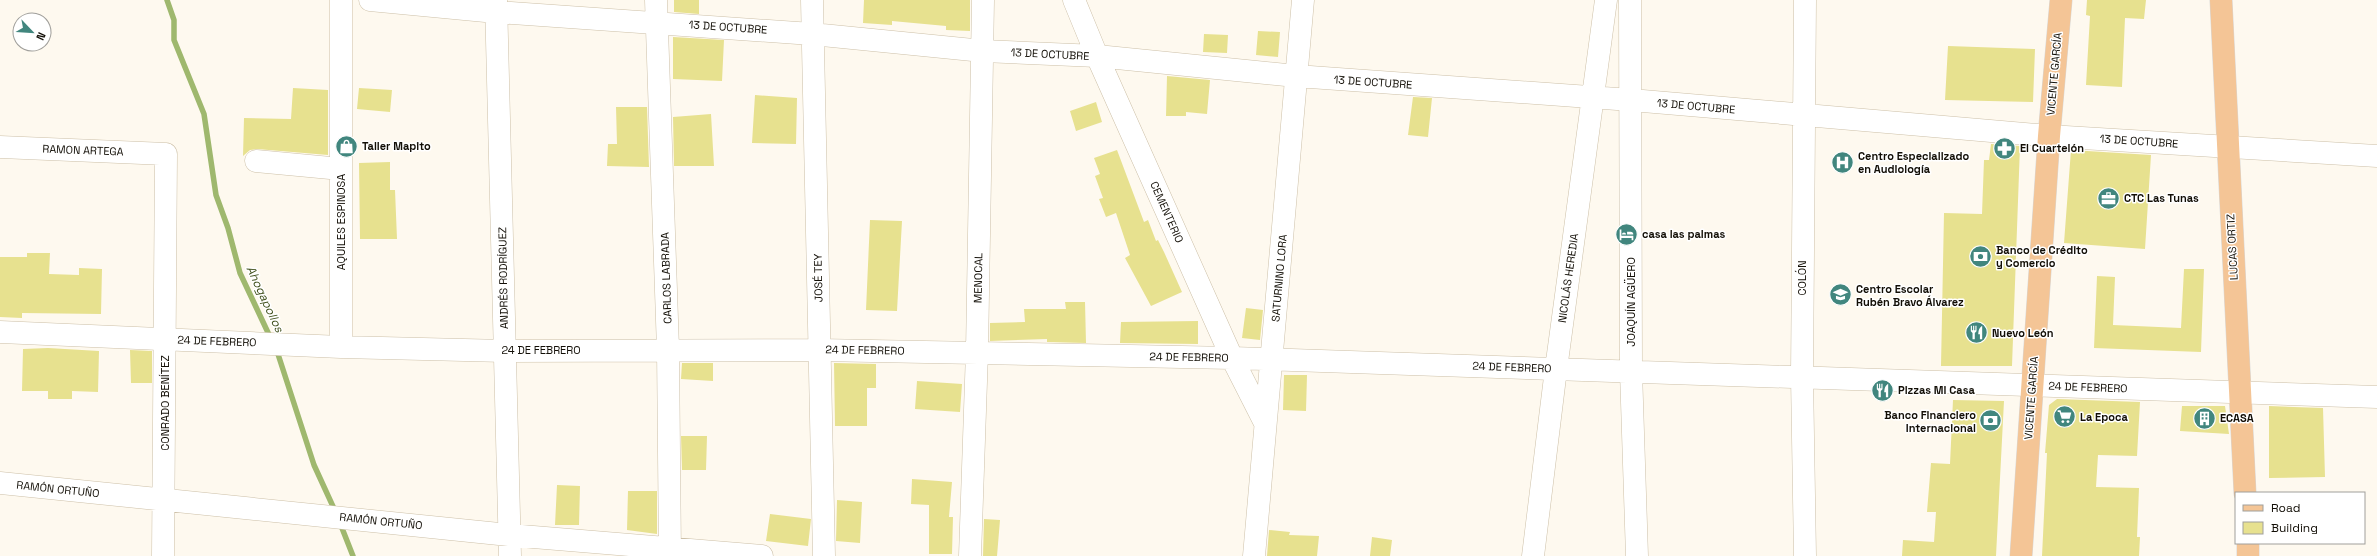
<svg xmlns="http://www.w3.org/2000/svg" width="2377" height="556" viewBox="0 0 2377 556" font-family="'Space Grotesk',sans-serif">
  <rect width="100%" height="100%" fill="#fef9ef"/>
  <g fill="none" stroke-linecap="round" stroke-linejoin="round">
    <path stroke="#9fb86e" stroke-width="5.5" d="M167,0L174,20V40L204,114L216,195L228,228L240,273L271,339
      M276,348L314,465L336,513
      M340,523L353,556"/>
  </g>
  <path fill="#e7e18f" d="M674,0H699V14L674,12Z
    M864,0H970V31L946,30V26L892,21V25L863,23Z
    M2087,0H2146L2144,19L2125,18L2122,87L2086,85L2090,16L2086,15Z
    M1258,31L1280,32L1278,57L1256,55Z
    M1204,34L1228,35L1227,53L1203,52Z
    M673,37L724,40L722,81L673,79Z
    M1948,46L2035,49L2033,102L1945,100Z
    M1167,76L1210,80L1207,114L1186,112V116H1166Z
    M293,88L328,90V155L257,149L250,150L243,156L244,118L291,119Z
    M359,88L392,90L390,112L357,109Z
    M755,95L797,98L796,144L752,143Z
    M1413,97L1432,98L1428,137L1408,135Z
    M1096,102L1102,122L1076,131L1070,111Z
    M616,107H647L649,167L607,166L608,144H617Z
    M711,114L714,166H674L673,117Z
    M1991,144L2020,146L2012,366H1941L1944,213L1982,214L1984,160H1989Z
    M1117,150L1144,222L1148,220L1156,241L1158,240L1164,252L1182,292L1151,306L1125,258L1130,255L1116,213L1106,217L1099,199L1103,198L1095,176L1100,174L1094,158Z
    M2071,150L2151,155L2145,249L2064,243Z
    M390,162V190H395L397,239H360L359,163Z
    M870,220L902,221L897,311L866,310Z
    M27,253H50L49,274L79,275V268L102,269L101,314L22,313V318L0,317V257H27Z
    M2184,269H2204L2201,352L2094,348L2097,276L2115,277L2113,325L2181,328Z
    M1065,302H1085L1086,343L1047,342V339L990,341V323L1025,322L1024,309H1066Z
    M1246,308L1263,310L1260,340L1242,338Z
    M1198,321V344L1120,343L1121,322Z
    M48,348L99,351L98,392L72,391V399H48V391H22L23,349Z
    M130,350L152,351V383H131Z
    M682,363H713V381L681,379Z
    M834,363L876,364V388H867V426H835Z
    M1284,375H1307L1306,411L1283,410Z
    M917,381L962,384L960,412L915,409Z
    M2057,399L2140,402L2137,456L2098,455L2096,487L2139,488L2137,537H2140L2139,556H2042L2047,453H2045L2049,405Z
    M1953,400L2004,401L1996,556H1902L1903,540L1934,542L1936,512H1927L1931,463L1950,464Z
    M2182,406H2225L2229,434L2180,431Z
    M2269,406L2323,408L2325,477L2269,478Z
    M681,436H707L706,470H682Z
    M912,479L952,482L949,517H953L952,554H929V505L911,504Z
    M557,485L580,486L579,525H555Z
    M628,491H657V534L627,530Z
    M837,500L862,502L860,543L836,541Z
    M770,514L811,519L808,546L766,541Z
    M984,519L1000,520L997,556H983Z
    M1269,530L1290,532L1289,535L1319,536L1317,556H1267Z
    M1372,537L1392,540L1390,556H1370Z"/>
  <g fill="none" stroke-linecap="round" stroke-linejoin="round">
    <defs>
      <path id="minor" d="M341,0V347
        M370,0L496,12L812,34L983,51L1097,56L1296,76L1631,100L2049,136L2377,156
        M496,0L510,556
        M656,0L668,349L670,556
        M812,0L824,556
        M1074,0L1097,56L1232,358L1265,423
        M1630,0L1631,371L1637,556
        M0,147L166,154L163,556
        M256,161L341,169
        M0,332L341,347L505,351L819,350L1232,358L2377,397
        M0,483L509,535L762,556
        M970,556L977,352L983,0
        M1254,556L1303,0
        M1533,556L1556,369L1606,0
        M1805,556L1802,377L1805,0"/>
      <path id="major" d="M2221,0L2245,493
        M2248,543V556
        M2021,556L2049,136L2061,0"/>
    </defs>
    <use href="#minor" stroke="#cdc0a8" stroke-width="23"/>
    <use href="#major" stroke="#d9d8d7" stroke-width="23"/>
    <use href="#minor" stroke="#fff" stroke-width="22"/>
    <use href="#major" stroke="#f4c596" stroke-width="22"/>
  </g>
  <defs>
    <symbol id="shop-disc" viewBox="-11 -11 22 22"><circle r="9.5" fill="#41867e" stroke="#fff"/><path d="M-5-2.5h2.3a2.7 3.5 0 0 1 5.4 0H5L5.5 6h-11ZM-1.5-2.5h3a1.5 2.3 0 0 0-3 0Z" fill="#fff"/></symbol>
    <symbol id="pharmacy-disc" viewBox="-11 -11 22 22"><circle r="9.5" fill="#41867e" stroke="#fff"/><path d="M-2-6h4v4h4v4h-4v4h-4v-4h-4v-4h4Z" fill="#fff"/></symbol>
    <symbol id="hospital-disc" viewBox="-11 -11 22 22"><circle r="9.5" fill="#41867e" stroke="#fff"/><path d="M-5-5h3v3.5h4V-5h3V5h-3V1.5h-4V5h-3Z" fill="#fff"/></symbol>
    <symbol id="office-disc" viewBox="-11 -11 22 22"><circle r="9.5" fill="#41867e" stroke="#fff"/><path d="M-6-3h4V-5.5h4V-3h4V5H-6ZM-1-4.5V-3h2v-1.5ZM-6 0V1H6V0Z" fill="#fff"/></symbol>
    <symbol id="hotel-disc" viewBox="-11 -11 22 22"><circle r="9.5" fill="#41867e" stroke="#fff"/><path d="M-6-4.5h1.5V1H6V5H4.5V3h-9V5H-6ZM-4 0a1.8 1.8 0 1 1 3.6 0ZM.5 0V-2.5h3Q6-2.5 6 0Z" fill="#fff"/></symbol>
    <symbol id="bank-disc" viewBox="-11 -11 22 22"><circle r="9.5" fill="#41867e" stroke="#fff"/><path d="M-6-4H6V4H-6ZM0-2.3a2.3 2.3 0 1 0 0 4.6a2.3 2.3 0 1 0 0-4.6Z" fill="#fff"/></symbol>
    <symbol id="school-disc" viewBox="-11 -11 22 22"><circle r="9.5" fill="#41867e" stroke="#fff"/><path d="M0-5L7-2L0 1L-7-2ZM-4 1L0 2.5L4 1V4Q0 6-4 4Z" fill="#fff"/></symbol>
    <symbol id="restaurant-disc" viewBox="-11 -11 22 22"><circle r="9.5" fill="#41867e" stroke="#fff"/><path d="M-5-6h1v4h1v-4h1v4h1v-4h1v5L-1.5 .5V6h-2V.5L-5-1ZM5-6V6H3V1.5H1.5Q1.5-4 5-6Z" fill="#fff"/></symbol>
    <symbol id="supermarket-disc" viewBox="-11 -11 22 22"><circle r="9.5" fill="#41867e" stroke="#fff"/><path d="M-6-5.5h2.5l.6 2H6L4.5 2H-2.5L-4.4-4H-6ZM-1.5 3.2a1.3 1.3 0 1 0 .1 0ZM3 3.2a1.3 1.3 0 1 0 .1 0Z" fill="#fff"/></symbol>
    <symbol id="building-disc" viewBox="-11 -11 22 22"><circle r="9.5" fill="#41867e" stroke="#fff"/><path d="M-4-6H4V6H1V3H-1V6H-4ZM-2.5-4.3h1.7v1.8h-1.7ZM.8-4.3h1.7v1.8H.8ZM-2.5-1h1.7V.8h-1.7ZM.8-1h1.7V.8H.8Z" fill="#fff"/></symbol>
  </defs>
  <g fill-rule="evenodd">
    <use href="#shop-disc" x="334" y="134" width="25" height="25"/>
    <use href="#pharmacy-disc" x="1992" y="136" width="25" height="25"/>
    <use href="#hospital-disc" x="1830" y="150" width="25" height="25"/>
    <use href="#office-disc" x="2096" y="186" width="25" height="25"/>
    <use href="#hotel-disc" x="1614" y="222" width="25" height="25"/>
    <use href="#bank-disc" x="1968" y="244" width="25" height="25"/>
    <use href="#school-disc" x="1828" y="282" width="25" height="25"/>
    <use href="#restaurant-disc" x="1964" y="320" width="25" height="25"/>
    <use href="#restaurant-disc" x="1870" y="378" width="25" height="25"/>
    <use href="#supermarket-disc" x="2052" y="404" width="25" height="25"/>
    <use href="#building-disc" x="2192" y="406" width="25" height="25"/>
    <use href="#bank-disc" x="1978" y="408" width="25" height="25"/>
  </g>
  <g text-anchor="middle" stroke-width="3" stroke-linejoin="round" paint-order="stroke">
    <g font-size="11" fill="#120e06" stroke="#fff">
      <text transform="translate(728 27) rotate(4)" y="4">13 DE OCTUBRE</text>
      <text transform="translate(1050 54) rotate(3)" y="4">13 DE OCTUBRE</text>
      <text transform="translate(2054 74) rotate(-85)" y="4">VICENTE GARCÍA</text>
      <text transform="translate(1373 82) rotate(4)" y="4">13 DE OCTUBRE</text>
      <text transform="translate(1696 106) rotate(5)" y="4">13 DE OCTUBRE</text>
      <text transform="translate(2139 141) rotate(4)" y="4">13 DE OCTUBRE</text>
      <text transform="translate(83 150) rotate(2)" y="4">RAMON ARTEGA</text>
      <text transform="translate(1167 212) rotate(66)" y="4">CEMENTERIO</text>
      <text transform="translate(341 222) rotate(-90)" y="4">AQUILES ESPINOSA</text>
      <text transform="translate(2232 247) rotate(-93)" y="4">LUCAS ORTIZ</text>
      <text transform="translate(503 278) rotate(-91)" y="4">ANDRÉS RODRÍGUEZ</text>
      <text transform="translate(666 278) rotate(-92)" y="4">CARLOS LABRADA</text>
      <text transform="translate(818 278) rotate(-91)" y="4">JOSÉ TEY</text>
      <text transform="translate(978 278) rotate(-89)" y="4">MENOCAL</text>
      <text transform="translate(1279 278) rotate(-85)" y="4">SATURNINO LORA</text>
      <text transform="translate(1568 278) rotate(-82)" y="4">NICOLÁS HEREDIA</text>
      <text transform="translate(1802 278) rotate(-90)" y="4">COLÓN</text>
      <text transform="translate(1631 302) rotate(-90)" y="4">JOAQUÍN AGÜERO</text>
      <text transform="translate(217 341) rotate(2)" y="4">24 DE FEBRERO</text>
      <text x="541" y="354">24 DE FEBRERO</text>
      <text transform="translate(865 350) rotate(1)" y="4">24 DE FEBRERO</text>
      <text transform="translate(1189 357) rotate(1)" y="4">24 DE FEBRERO</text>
      <text transform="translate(1512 367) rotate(2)" y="4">24 DE FEBRERO</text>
      <text transform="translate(2088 387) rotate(2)" y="4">24 DE FEBRERO</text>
      <text transform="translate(2031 398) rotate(-86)" y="4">VICENTE GARCÍA</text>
      <text transform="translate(165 403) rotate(-90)" y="4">CONRADO BENÍTEZ</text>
      <text transform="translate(58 489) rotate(6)" y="4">RAMÓN ORTUÑO</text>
      <text transform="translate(381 521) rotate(6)" y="4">RAMÓN ORTUÑO</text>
    </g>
    <g font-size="11" font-weight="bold" fill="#120e06" stroke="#fff" text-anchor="start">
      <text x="362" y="150">Taller Mapito</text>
      <text x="2020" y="152">El Cuartelón</text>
      <text x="1858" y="160">Centro Especializado<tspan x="1858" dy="13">en Audiología</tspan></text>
      <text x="2124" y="202">CTC Las Tunas</text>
      <text x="1642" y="238">casa las palmas</text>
      <text x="1996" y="254">Banco de Crédito<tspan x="1996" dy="13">y Comercio</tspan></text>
      <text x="1856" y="293">Centro Escolar<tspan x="1856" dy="13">Rubén Bravo Álvarez</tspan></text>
      <text x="1992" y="337">Nuevo León</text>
      <text x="1898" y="394">Pizzas Mi Casa</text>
      <text x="1976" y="419" text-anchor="end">Banco Financiero<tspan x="1976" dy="13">Internacional</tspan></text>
      <text x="2080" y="421">La Epoca</text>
      <text x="2220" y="422">ECASA</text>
    </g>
    <g font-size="12" font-style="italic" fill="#3b4b16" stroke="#fff">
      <text transform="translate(265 299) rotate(65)" y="4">Ahogapollos</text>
    </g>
  </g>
  <rect x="2235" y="492" width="130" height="52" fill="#ffffff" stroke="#a09f9b"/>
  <rect x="2243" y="505" width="20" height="6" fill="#f4c596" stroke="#a09f9b"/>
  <text x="2271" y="512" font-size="12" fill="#120e06">Road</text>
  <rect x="2243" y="522" width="20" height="12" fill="#e7e18f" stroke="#a09f9b"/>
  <text x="2271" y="532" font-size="12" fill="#120e06">Building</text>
  <g transform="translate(32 32) rotate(115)"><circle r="19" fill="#ffffff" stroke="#a09f9b"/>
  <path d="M0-3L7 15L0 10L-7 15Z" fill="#41867e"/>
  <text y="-6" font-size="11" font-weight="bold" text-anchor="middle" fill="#120e06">N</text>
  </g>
</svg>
